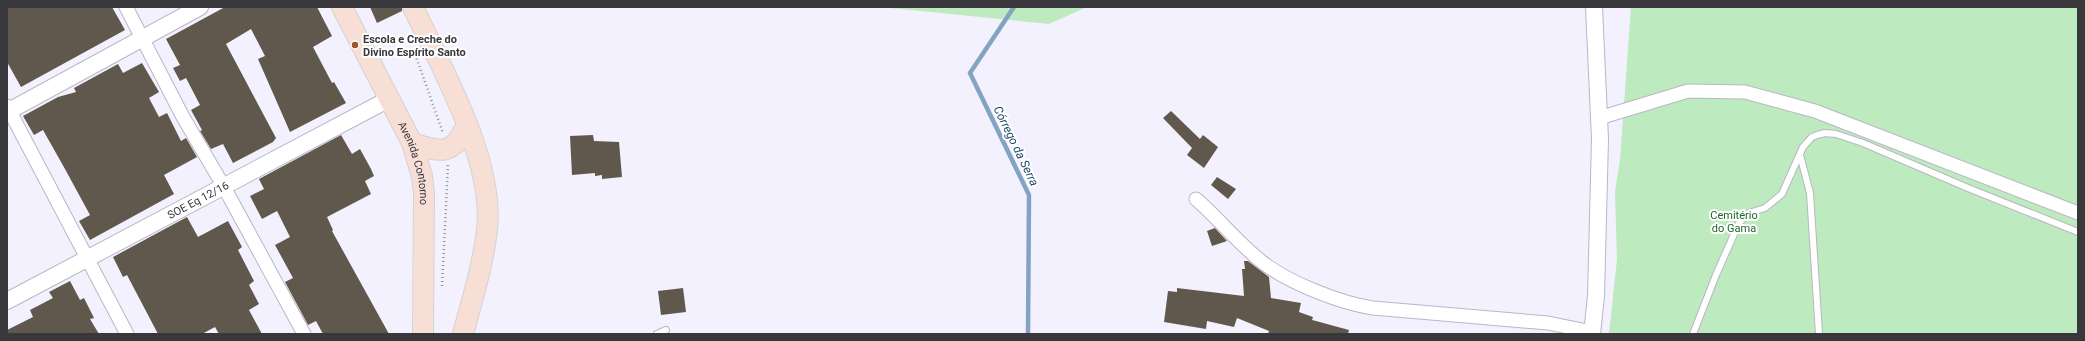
<svg xmlns="http://www.w3.org/2000/svg" width="2085" height="341" viewBox="0 0 2085 341" font-family="Roboto,sans-serif">
  <rect width="100%" height="100%" fill="#f2f1fd"/>
  <path fill="#bdeabe" d="M881,7H1087L1049,24Z
    M1631,7H2078V334H1609L1617,259L1615,191L1620,160Z"/>
  <g fill="none" stroke-linecap="round" stroke-linejoin="round">
    <path stroke="#83a4c1" stroke-width="4.5" d="M1014,7L970,73L1029,195L1028,334"/>
  </g>
  <path fill="#60584d" d="M7,7H112L125,30L21,87L7,62Z
    M225,7H317L332,36L313,47L332,83L334,82L346,103L290,132L258,59L265,56L251,29L226,44L276,138L273,142L233,163L223,144L211,149L200,131L202,130L191,110L200,105L186,78L180,81L173,68L180,65L166,39Z
    M370,7H402V11L377,23Z
    M142,63L159,92L149,98L159,117L167,113L181,141L186,138L197,157L164,175L174,194L90,240L79,221L90,215L65,169L43,130L34,135L23,116L58,97L76,92L74,88L118,64L123,73Z
    M1171,111L1200,139L1203,135L1218,147L1204,168L1187,155L1192,148L1163,118Z
    M341,135L352,154L360,149L371,169L374,176L365,181L371,194L327,217L333,230L332,231L389,334H323L316,321L308,325L285,282L293,278L275,245L290,237L277,211L262,219L250,196L264,189L259,179Z
    M593,135L594,141L619,142L622,177L602,179V175L595,176V173L572,175L570,136Z
    M1217,177L1236,189L1228,199L1211,185Z
    M187,217L198,237L228,221L242,247L238,250L254,281L249,285L259,304L249,310L262,334H219L215,327L202,334H158L127,275L123,277L113,257Z
    M1215,228L1227,241L1212,246L1207,231Z
    M1244,261H1248L1269,277L1271,298L1301,303L1299,312L1313,317L1312,320L1316,321L1349,330L1348,334H1268L1269,331L1237,318L1234,327L1207,321L1206,329L1164,322L1168,291L1177,292V288L1244,296L1242,269H1245Z
    M70,281L80,300L84,298L94,318L90,319L99,334H7V330L33,317L30,310L53,298L49,292Z
    M683,288L686,312L661,315L658,291Z"/>
  <g fill="none" stroke-linecap="round" stroke-linejoin="round">
    <defs>
      <path id="service" d="M1800,155L1810,193L1819,334
        M657,334L666,330
        M1693,334L1716,275L1739,223L1749,213L1765,208L1782,194L1803,147L1812,137L1817,135L1825,133L1836,134L1863,143L1968,188L2078,232"/>
      <path id="minor" d="M126,7L183,117L224,187L304,334
        M7,106L127,334
        M1599,118L1688,91L1745,92L1815,111L2078,213
        M1196,199C1219,219 1238,243 1262,262C1289,283 1340,303 1373,308L1548,323L1592,332"/>
      <g id="tertiary">
        <path d="M7,112L200,7"/>
        <path id="s1" d="M7,301L389,99"/>
        <path d="M1592,334L1596,296L1600,139L1594,7"/>
      </g>
      <g id="primary">
        <path id="s2" d="M342,7L412,143L422,176L424,193L423,334"/>
        <path d="M413,7C442,69 495,161 487,230C483,265 472,300 463,334"/>
        <path d="M412,143C442,153 453,156 467,124"/>
      </g>
    </defs>
    <use href="#service" stroke="#b9b7c5" stroke-width="8"/>
    <use href="#minor" stroke="#b9b7c5" stroke-width="15"/>
    <use href="#tertiary" stroke="#b9b7c5" stroke-width="18"/>
    <use href="#primary" stroke="#d3d3d4" stroke-width="22"/>
    <path stroke="#919199" stroke-width="2.5" stroke-dasharray="1 3" stroke-linecap="butt" d="M414,51L443,133
      M442,286L448,165"/>
    <use href="#service" stroke="#fff" stroke-width="6"/>
    <use href="#minor" stroke="#fff" stroke-width="13"/>
    <use href="#tertiary" stroke="#fff" stroke-width="16"/>
    <use href="#primary" stroke="#f8dfd6" stroke-width="20"/>
  </g>
  <circle fill="#9c562d" stroke="#fff" stroke-width="1.5" cx="355" cy="45" r="4"/>
  <g text-anchor="middle" stroke-width="4" stroke-linejoin="round" paint-order="stroke">
    <g font-size="11" font-weight="bold" fill="#37373c" stroke="#fff" text-anchor="start">
      <text x="363" y="43">Escola e Creche do<tspan x="363" dy="13">Divino Espírito Santo</tspan></text>
    </g>
    <g font-size="11" fill="#37373c" stroke="#fff">
      <text dy="4" stroke="none"><textPath href="#s2" startOffset="173">Avenida Contorno</textPath></text>
      <text dy="4" stroke="none"><textPath href="#s1" startOffset="216">SOE Eq 12/16</textPath></text>
    </g>
    <g font-size="11" fill="#1e6828" stroke="#fff">
      <text x="1734" y="219">Cemitério<tspan x="1734" dy="13">do Gama</tspan></text>
    </g>
    <g font-size="12" font-style="italic" fill="#1c4868" stroke="#fff">
      <text transform="translate(1016 146) rotate(64)" y="4">Córrego da Serra</text>
    </g>
  </g>
  <rect width="2085" height="341" fill="none" stroke="#37373c" stroke-width="16"/>
</svg>
